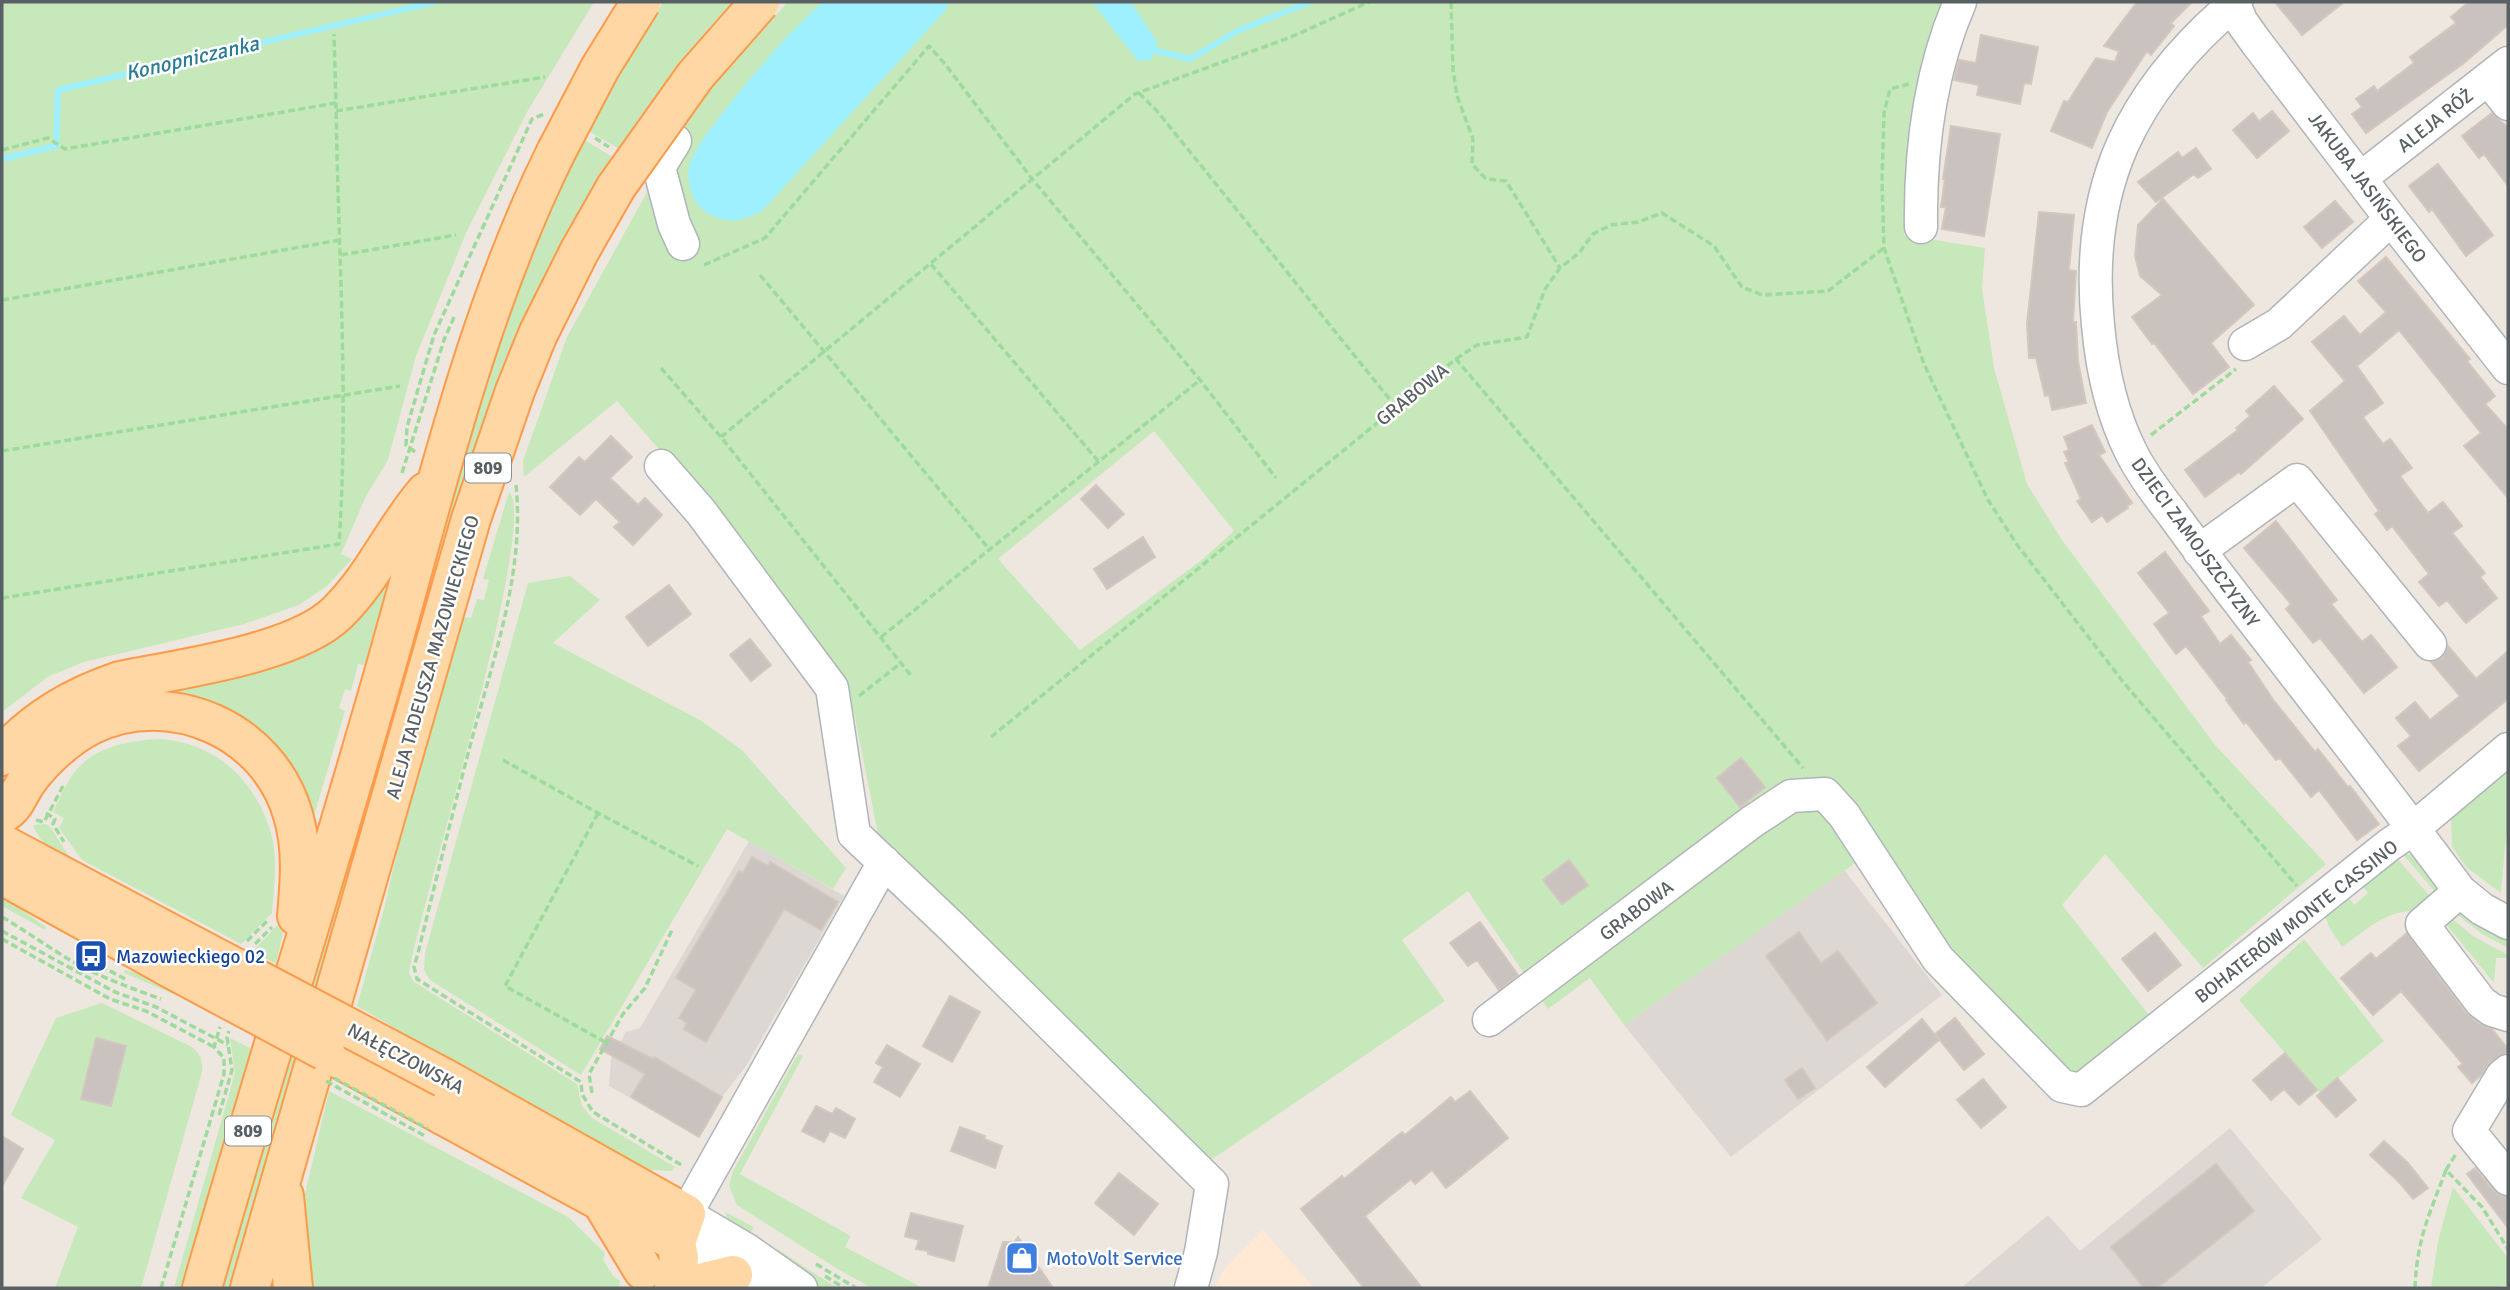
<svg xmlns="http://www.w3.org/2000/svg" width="2510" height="1290" viewBox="0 0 2510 1290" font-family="Signika,sans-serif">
  <rect width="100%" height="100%" fill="#eee7e0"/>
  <path fill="#ffe9d4" d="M1263,1230L1314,1288H1214L1224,1270Z"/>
  <path fill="#dcd7d3" d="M749,841L844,896L746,1066L722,1097L699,1137L609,1086L611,1059L626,1032L640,1028Z
    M1844,870L1942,995L1731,1157L1624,1025Z
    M2230,1128L2322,1239L2261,1288H1961L2048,1215L2080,1251Z"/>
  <path fill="#c7e8ba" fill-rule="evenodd" d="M2,2H594L527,112L466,233L416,356L388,460L366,496L341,554L352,559L327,586L299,605L244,624L84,662L49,676L2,712Z
    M663,2H733C689,46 656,99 621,150L585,129Z
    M788,2H1947L1918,96L1905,175L1904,235L1985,248L1982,288L1994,368L2027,484L2062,540L2216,746L2326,864L2203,968L2105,854L2062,905L2160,1029L2059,1083L1871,852L1624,1025L1590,978L1548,1009L1468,891L1402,940L1445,1001L1202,1166L881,849L854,713L810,640L709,507L617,401L524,477L523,461L567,337L651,185L650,172L709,89ZM1154,431L1234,531L1203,559L1080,650L998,559Z
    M583,139L614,158L602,177L235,1288H220L513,285Z
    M509,492C540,521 419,910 409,973L414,982L577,1084L582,1106L592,1118L675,1167L672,1171L635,1169L357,1006L384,909L436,683L465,617L471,618L477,599L484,600L489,580L483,579Z
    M398,562L386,613L364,665L358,664L351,691L345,689L339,708L345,711L313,819L184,702L10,785L2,780L19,760L61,721L249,665Z
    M570,576L600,600L553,643L700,720L742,750L846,868L833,889L727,829L581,1075L430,980L424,970L425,953L528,583Z
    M161,739C219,743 261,786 273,842C277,865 274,890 272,913L241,944L82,860L59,828L64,818L53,812C60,798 67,780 78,768C98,746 132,740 161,739Z
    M2508,763V834L2506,836L2501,893L2466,867L2452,846L2451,813Z
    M46,824L50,827L73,862C55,852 41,846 33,825Z
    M2401,852L2415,856L2446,892L2441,899Z
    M2394,855L2436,903L2427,911C2388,908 2372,925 2342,947L2329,927L2324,913L2342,889L2354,905L2368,893L2357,878Z
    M2,896L46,927L45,930L2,906Z
    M2451,906L2505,935L2508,948L2482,934L2449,908Z
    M2449,916L2473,936L2508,955V958H2496L2494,983L2446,924Z
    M284,918L286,919L276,964L253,951Z
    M2304,939L2384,1041L2320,1093L2239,1000Z
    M125,970L144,975L174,989L173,994L124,973Z
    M102,1003L192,1047C201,1055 203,1060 202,1072L141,1288H55L78,1227L21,1198L55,1140L11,1115L56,1018Z
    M230,1038L252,1049L183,1288H174L235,1073Z
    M798,1054L803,1056L740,1174L851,1236L845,1247L923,1288H872L836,1268L737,1205L729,1186L733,1171Z
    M329,1091L568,1217L605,1253L603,1260L613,1276L620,1281L619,1288H304L301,1227L305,1194Z
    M2453,1187L2508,1258V1285L2486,1288H2431L2438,1241Z
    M725,1212L754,1227L746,1240L729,1222Z
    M777,1249L837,1288H820L773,1256Z"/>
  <path fill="#9ff0ff" d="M824,2H949L945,11L762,211C742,221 728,225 707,213C693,205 686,182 689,166C693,141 800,17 824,2Z
    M1092,2H1131L1157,42V51L1150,60L1138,61Z"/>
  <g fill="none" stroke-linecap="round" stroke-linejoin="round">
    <path stroke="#9ff0ff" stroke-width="6" d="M1151,47L1157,51L1190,59L1237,31L1310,2
      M2,159L56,146L58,90L435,2"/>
  </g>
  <path fill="#c9c2be" stroke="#d3c7be" stroke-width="2" d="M2137,2H2192L2171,23L2174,26L2151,55L2147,51L2107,112L2092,148L2051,131L2064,101L2068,102L2096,58L2115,62L2119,51L2104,46Z
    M2275,2H2344L2302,35Z
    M2469,2H2508V25L2464,63L2366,133L2352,114L2362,107L2356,99L2374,86L2377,91L2414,63L2410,57L2456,23L2451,17Z
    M1981,35L2038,47L2031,84L2024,83L2020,104L1977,95L1979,85L1954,80L1959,60L1976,63Z
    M2272,111L2289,131L2257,158L2233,130L2253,113L2259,121Z
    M2492,113L2508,128V186L2484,154L2479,158L2462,136Z
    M1951,126L2000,134L1984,236L1942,229L1946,207H1941L1945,179H1943Z
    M2196,148L2211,169L2198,178L2194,174L2156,202L2138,182L2178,152L2182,158Z
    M2438,164L2493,235L2466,256L2432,209L2429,212L2409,186Z
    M2163,199L2254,305L2211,343L2229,367L2193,394L2154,343L2152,344L2132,317L2162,295L2140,276L2135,256L2138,225Z
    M2335,201L2353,222L2322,248L2304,227Z
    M2039,212L2074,215L2069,270L2076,271L2073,322H2076L2078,361L2086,403L2052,410L2049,395L2045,396L2036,358H2029L2027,324Z
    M2386,257L2470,359L2467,361L2495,396L2485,404L2508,429V498L2464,446L2481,433L2399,330L2357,366L2383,403L2363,417L2383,444L2390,439L2412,468L2400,476L2428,513L2443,502L2462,526L2452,533L2485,573L2480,577L2497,598L2466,623L2447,600L2439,606L2419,582L2429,574L2392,526L2387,530L2375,514L2379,511L2310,411L2345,381L2312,342L2344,316L2360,335L2386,312L2358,281Z
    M2274,386L2303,419L2241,474L2239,472L2205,497L2185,470L2238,430L2236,428L2250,416L2246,411Z
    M2092,425L2105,452L2099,455L2132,503L2127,506L2128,508L2107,522L2102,515L2092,522L2077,501L2081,499L2065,463L2069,462L2064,452L2069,450L2064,437Z
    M611,436L632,457L610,478L638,505L645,498L662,515L633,545L614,527L620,522L596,499L580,515L550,487L579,457L585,462Z
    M1096,485L1124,514L1108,528L1081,499Z
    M2276,521L2337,600L2331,604L2362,642L2371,635L2397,667L2364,693L2320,638L2313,643L2286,609L2291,604L2244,548Z
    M1143,537L1155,557L1107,589L1094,569Z
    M2165,552L2209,611L2201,616L2220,644L2231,635L2251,660L2248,662L2274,701L2315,752L2318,749L2348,787L2350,786L2379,824L2357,840L2319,790L2311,797L2280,758L2276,760L2246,722L2244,724L2226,700L2227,699L2186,646L2176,654L2154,624L2169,613L2138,573Z
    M669,585L691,614L648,646L626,617Z
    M750,639L771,665L751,681L730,655Z
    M2448,646L2476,679L2508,651V699L2419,771L2398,746L2411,736L2396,718L2415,702L2430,720L2460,696L2431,662L2442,658Z
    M1741,758L1765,787L1740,807L1717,778Z
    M752,857L768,866L770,862L838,902L821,930L784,909L706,1042L684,1029L687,1023L679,1018L696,990L676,978L739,871L743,873Z
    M1569,860L1588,885L1562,904L1543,880Z
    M1480,922L1518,975L1499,990L1477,960L1468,966L1450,943Z
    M1799,932L1821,963L1838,951L1877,1003L1827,1040L1766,956Z
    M2155,933L2181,965L2148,991L2122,959Z
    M2407,933L2466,1013L2481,1025L2492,1029L2508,1049L2507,1053L2490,1062L2481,1075L2472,1083L2458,1067L2463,1064L2401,991L2373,1015L2341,978L2371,953L2376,959Z
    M950,996L980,1012L952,1062L923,1046Z
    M1955,1018L1984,1054L1964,1070L1935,1034Z
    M1922,1019L1939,1040L1885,1087L1867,1067Z
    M607,1036L653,1059L654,1057L722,1097L699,1137L631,1097L645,1074L600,1049Z
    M96,1038L126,1046L111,1106L81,1099Z
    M887,1045L920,1064L900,1097L874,1082L883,1067L876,1063Z
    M2285,1053L2317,1090L2299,1105L2284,1089L2271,1100L2253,1080Z
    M1802,1068L1815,1088L1798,1099L1785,1080Z
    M2337,1078L2356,1100L2336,1117L2317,1096Z
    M1983,1079L2006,1107L1981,1128L1957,1100Z
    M1470,1091L1508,1138L1446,1188L1432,1170L1415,1184L1411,1179L1365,1216L1422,1288H1364L1301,1209L1342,1176L1344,1179L1402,1132L1405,1135L1451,1097L1455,1102Z
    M816,1106L832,1114L836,1108L855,1119L845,1138L830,1131L824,1142L802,1131Z
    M960,1127L985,1136L984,1139L1002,1146L995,1168L951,1151Z
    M2,1136L23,1149L2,1186Z
    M2384,1141L2407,1162L2428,1188L2413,1199L2400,1183L2370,1155Z
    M2216,1164L2254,1211L2157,1288H2144L2111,1247Z
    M2475,1168L2494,1191L2501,1196L2508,1197V1228L2467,1174Z
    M1119,1173L1158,1204L1134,1235L1095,1203Z
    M911,1213L963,1226L954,1261L928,1254V1251L916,1249L919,1240L905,1236Z
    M1018,1237L1053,1288H988L1003,1242H1014Z"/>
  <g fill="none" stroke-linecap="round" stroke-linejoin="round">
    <defs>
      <path id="minor" d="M2236,2C2131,91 2084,187 2098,325C2102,370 2111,412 2131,452C2142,474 2157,494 2172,513C2195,545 2218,575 2242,606C2315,701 2389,795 2460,891L2482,909L2508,923
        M2234,3L2241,21L2256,42L2391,219L2508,368
        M2488,79L2508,104
        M675,141L659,167L674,224L683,244
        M2361,178L2508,63
        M1921,227C1920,152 1930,71 1960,2
        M2245,344L2279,324L2391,219
        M661,466L701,512L832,688L854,834L952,927L1212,1184L1201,1252L1191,1288
        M2199,551L2297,480L2430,644
        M2460,891L2422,924L2481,1002L2492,1010L2508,1015
        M1489,1020L1753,821L1791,796L1825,794L1844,815L1938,959L2062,1086L2081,1090L2389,845L2414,828L2508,749
        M2508,1071L2502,1076L2469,1131L2508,1179
        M676,1242L760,1288
        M801,1288L747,1250L686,1214L884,862"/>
      <path id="major" d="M2,756C35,719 73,697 120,681C179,669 295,654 337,613C374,577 393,530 426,492
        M2,814C16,806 18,794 27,781C43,759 67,737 91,725C170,686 269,730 293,815C303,848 300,882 297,916
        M2,844L179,938
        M2,875L170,968
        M325,1051L676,1242
        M444,1078L686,1214L676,1242L679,1258L674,1288
        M284,1196L293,1288
        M603,1204L643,1270
        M202,1288C260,1085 324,883 382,680C433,502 474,318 556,152
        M250,1288L471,519L515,391L538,334L579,252L616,187
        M680,1288L733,1275"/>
    </defs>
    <use href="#minor" stroke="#afb5b8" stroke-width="35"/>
    <use href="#major" stroke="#fe9a49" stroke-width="42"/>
    <path stroke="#9ddb9c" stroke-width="3.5" stroke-dasharray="7 3.5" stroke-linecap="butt" d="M1451,2L1453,69L1457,96L1473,139L1472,164L1486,179L1506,181L1560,268
      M1909,84L1890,89L1884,113L1882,181L1884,248L1924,364L1988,500L2018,546L2124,683L2297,886
      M1139,93L1157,111L1396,407
      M336,111L545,77
      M595,138L609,147
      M2,150L48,138L65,149L336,103L334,34
      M341,255L456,235
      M931,264L1098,461
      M704,265L765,238L929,46L945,64L1033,180L1200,380L1276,478
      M760,275L990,550
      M2,300L340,240
      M1456,359L1477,345L1527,337L1545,289L1560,268L1579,253L1593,234L1611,225L1638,222L1662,213L1714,246L1742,287L1762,295L1828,291L1884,248
      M661,368L721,437L912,677
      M2151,435L2236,369
      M721,437L1135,94L1291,37L1369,2
      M2,451L400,386
      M415,452L406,445L407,427L434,335L532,119L544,114
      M402,473L444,340L455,315
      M516,485C525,574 492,662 470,746C452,815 435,884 418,953L414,967L417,979L581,1082L582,1094L593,1112L683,1166
      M2,598L339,544C349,397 338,250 336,103
      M881,637L1200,380
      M859,696L901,663
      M991,737L1456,359L1803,768
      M503,760L598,813L698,866
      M46,813L55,819L53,824L64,842
      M598,813L505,986L605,1042
      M36,820L44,822L63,786
      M2,917C21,928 38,940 57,952C89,973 125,986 161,999
      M2,931L115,992L156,1007L228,1045
      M2,939L110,999L146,1011L214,1047
      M247,941L269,919
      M255,944L272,927
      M82,956L125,979
      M592,1093L589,1074L623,1014L645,988L672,930
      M219,1115L232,1070L227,1037L229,1031
      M2446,1170L2456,1154
      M816,1264L856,1288
      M825,1276L844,1288
      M161,1288L224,1074V1058L214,1047L220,1027
      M2415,1288C2417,1239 2429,1215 2446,1170L2482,1207L2508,1249"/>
    <use href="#minor" stroke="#fff" stroke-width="32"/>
    <use href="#major" stroke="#ffd7a4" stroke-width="38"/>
    <defs>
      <path id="major-bridge" d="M556,152L600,68L641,2
        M616,187L695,76L760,2
        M179,938L444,1078
        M170,968L325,1051"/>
    </defs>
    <use href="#major-bridge" stroke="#fe9a49" stroke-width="42" stroke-linecap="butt"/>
    <path stroke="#9ddb9c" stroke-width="3.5" stroke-dasharray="7 3.5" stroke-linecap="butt" d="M334,1078L428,1129
      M326,1081L425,1136"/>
    <use href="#major-bridge" stroke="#ffd7a4" stroke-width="38"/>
  </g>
  <defs>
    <symbol id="bus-square" viewBox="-11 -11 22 22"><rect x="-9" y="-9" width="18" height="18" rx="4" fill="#1a4fb4" stroke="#fff"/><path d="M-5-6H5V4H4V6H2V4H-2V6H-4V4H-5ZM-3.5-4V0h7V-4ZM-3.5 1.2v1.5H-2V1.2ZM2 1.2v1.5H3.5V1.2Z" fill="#fff"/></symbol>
    <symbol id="shop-square" viewBox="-11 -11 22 22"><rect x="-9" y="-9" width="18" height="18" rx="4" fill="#3f7fe0" stroke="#fff"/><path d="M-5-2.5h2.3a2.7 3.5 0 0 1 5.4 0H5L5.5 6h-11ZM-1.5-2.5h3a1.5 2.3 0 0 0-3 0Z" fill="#fff"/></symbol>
  </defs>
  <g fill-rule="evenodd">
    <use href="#bus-square" x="72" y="937" width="38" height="38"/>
    <use href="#shop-square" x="1003" y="1239" width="38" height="38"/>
  </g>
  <g text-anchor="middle" stroke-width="5" stroke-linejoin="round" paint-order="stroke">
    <g fill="#fff" stroke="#8b9092" stroke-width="2">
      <rect x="465" y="453.5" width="46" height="29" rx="5"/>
      <rect x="225" y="1116.5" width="46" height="29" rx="5"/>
    </g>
    <g font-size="18" font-weight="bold" fill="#596063">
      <text x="488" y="474">809</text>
      <text x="248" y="1137">809</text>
    </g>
    <g font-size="19" fill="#596063" stroke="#fff">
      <text transform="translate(2435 120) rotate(-38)" y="7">ALEJA RÓŻ</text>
      <text transform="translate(2368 187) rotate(53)" y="7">JAKUBA JASIŃSKIEGO</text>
      <text transform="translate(1412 394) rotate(-39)" y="7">GRABOWA</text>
      <text transform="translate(2196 542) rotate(54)" y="7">DZIECI ZAMOJSZCZYZNY</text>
      <text transform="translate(432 657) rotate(-74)" y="7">ALEJA TADEUSZA MAZOWIECKIEGO</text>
      <text transform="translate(1636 910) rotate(-37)" y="7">GRABOWA</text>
      <text transform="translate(2296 921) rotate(-38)" y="7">BOHATERÓW MONTE CASSINO</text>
      <text transform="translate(406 1058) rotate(28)" y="7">NAŁĘCZOWSKA</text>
    </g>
    <g font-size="19" fill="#164399" stroke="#fff" text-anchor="start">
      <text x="116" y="963">Mazowieckiego 02</text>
    </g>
    <g font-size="19" fill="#366cbe" stroke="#fff" text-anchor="start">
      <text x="1046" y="1265">MotoVolt Service</text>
    </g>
    <g font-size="21" font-style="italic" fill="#2c7c95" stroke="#fff">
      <text transform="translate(192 58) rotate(-13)" y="7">Konopniczanka</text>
    </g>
  </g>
  <rect width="2510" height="1290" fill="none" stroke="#596063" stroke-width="7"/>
</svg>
